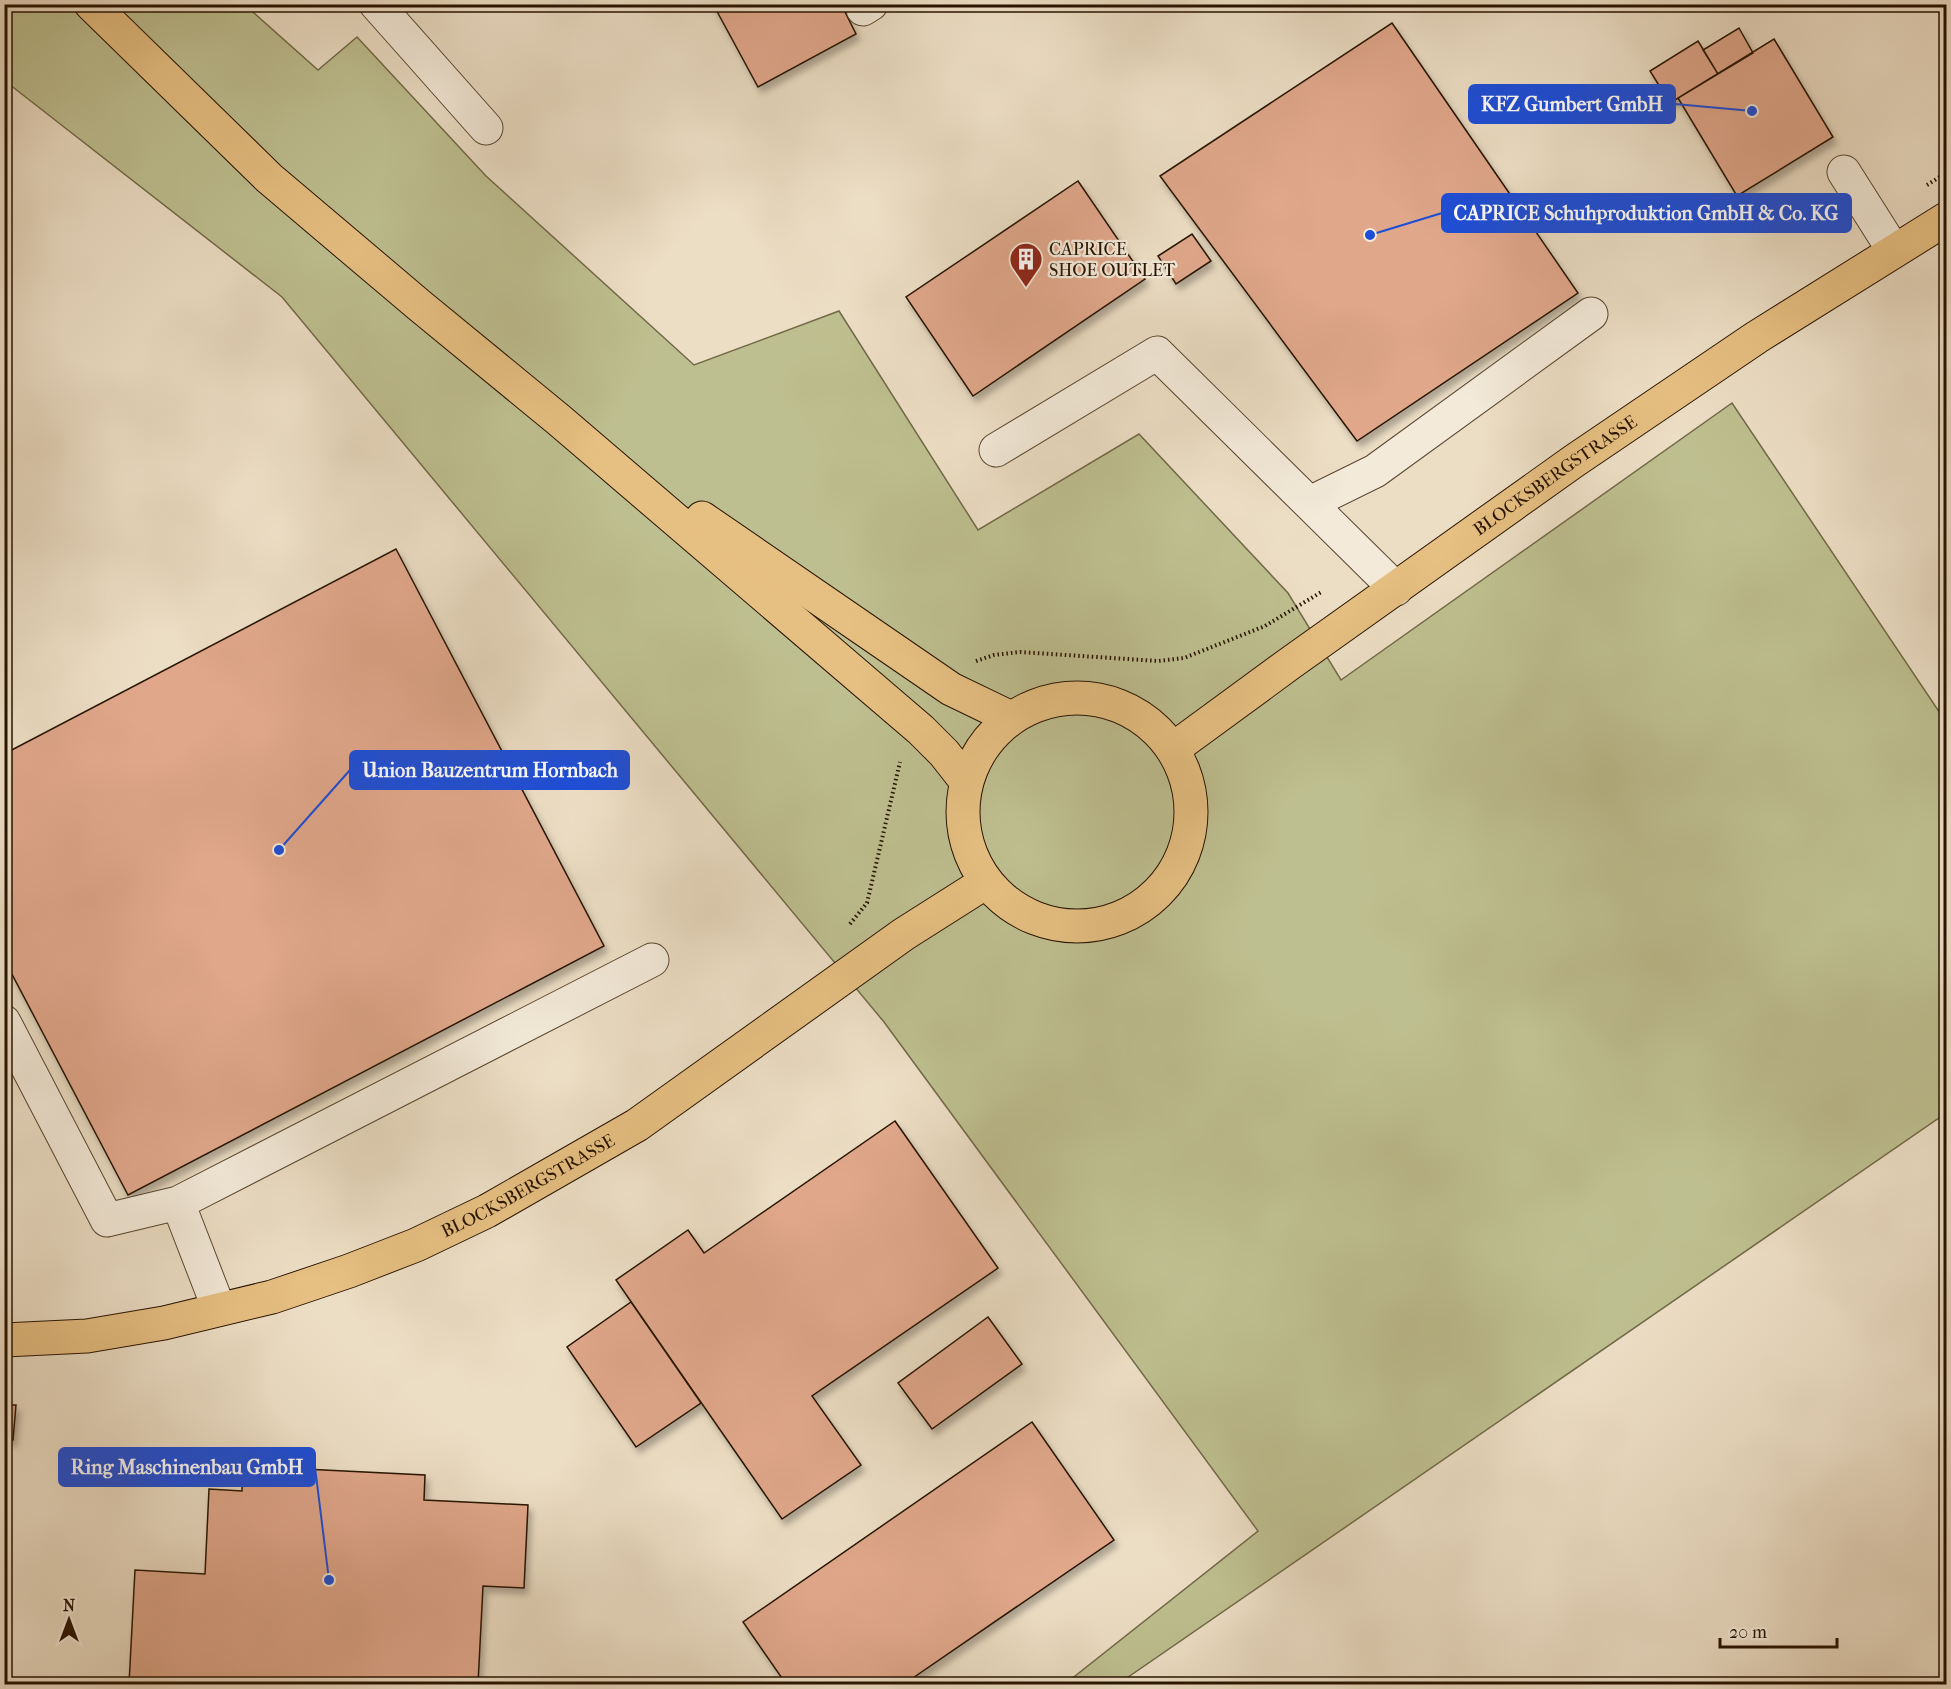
<svg xmlns="http://www.w3.org/2000/svg" width="1951" height="1689" viewBox="0 0 1951 1689" font-family="'IM FELL French Canon',serif">
  <defs>
    <filter id="shadow"><feDropShadow dx="3.5" dy="6" stdDeviation="3" flood-color="#0004"/></filter>
  </defs>
  <rect width="100%" height="100%" fill="#ecdec5"/>
  <filter id="stains"><feTurbulence type="fractalNoise" baseFrequency=".00333" numOctaves="4"/><feColorMatrix values="0 0 0 0 .2 0 0 0 0 .09 0 0 0 0 .02 0 0 0 .5 -.17"/></filter>
  <radialGradient id="worn" r=".72"><stop offset=".6" stop-color="#630" stop-opacity="0"/><stop offset="1" stop-color="#630" stop-opacity=".3"/></radialGradient>
  <path fill="#bebf90" stroke="#726948" stroke-width="1.5" d="M4,5H245L318,70L357,37L486,176L694,365L839,311L978,530L1139,434L1288,593L1341,680L1732,403L1946,722V1113L1118,1684H1065L1258,1531L884,1022L282,297L5,81Z"/>
  <path fill="#e0a78b" stroke="#271300" stroke-width="1.5" filter="url(#shadow)" d="M713,4H841L856,34L758,87Z
    M1392,23L1578,293L1357,441L1160,176Z
    M1739,28L1753,53L1718,74L1703,50Z
    M1774,39L1833,137L1737,196L1678,98Z
    M1698,41L1718,74L1670,103L1650,71Z
    M1078,181L1145,279L973,396L906,297Z
    M1192,234L1211,261L1176,284L1158,256Z
    M396,549L604,946L128,1195L4,959V754Z
    M895,1121L998,1268L812,1396L861,1465L782,1519L616,1280L688,1230L704,1253Z
    M631,1302L701,1403L636,1447L567,1347Z
    M988,1317L1022,1364L932,1429L898,1383Z
    M4,1405H16L13,1440L4,1439Z
    M1032,1422L1114,1540L904,1684H786L743,1622Z
    M243,1466L425,1475L424,1500L528,1505L524,1588L483,1586L478,1684H129L135,1570L205,1574L209,1489L242,1491Z"/>
  <g fill="none" stroke-linecap="round" stroke-linejoin="round">
    <defs>
      <path id="minor" d="M376,4L486,128
        M863,9L871,4
        M1844,172L1894,251
        M996,450L1157,353L1396,589
        M1310,503L1375,471L1591,314
        M4,1022L107,1220L178,1203
        M219,1309L178,1203L652,960"/>
      <g id="major">
        <path d="M91,4L269,178L419,305L559,420L921,730L944,753L966,781"/>
        <path d="M702,518L951,689L1011,718"/>
        <circle cx="1077" cy="812" r="114"/>
        <path id="s1" d="M1173,749L1289,664L1574,461L1757,337L1946,219"/>
        <path id="s2" d="M4,1340L87,1336L164,1323L272,1297L349,1271L416,1245L487,1211L637,1125L904,934L986,882"/>
      </g>
    </defs>
    <use href="#minor" stroke="#584631" stroke-width="35"/>
    <use href="#major" stroke="#271300" stroke-width="35"/>
    <path stroke="#271300" stroke-width="4" stroke-dasharray="1.5 3" stroke-linecap="butt" d="M1927,185L1946,173
      M976,661L994,655L1020,652L1158,661L1184,658L1265,626L1323,591
      M850,924L867,903L900,762"/>
    <use href="#minor" stroke="#f3ead9" stroke-width="33"/>
    <use href="#major" stroke="#e6bf82" stroke-width="33"/>
  </g>
  <defs>
    <symbol id="building-pin" viewBox="-11 -11 22 30"><path d="M0 17L-7.5 6A9.5 9.5 0 1 1 7.5 6Z" fill="#8f2418" stroke="#f3ead9"/><path d="M-4-6H4V6H1V3H-1V6H-4ZM-2.5-4.3h1.7v1.8h-1.7ZM.8-4.3h1.7v1.8H.8ZM-2.5-1h1.7V.8h-1.7ZM.8-1h1.7V.8H.8Z" fill="#fff"/></symbol>
  </defs>
  <g fill-rule="evenodd">
    <use href="#building-pin" x="1007" y="240" width="38" height="52"/>
  </g>
  <g text-anchor="middle" stroke-width="4.5" stroke-linejoin="round" paint-order="stroke">
    <g font-size="18" fill="#271300" stroke="#f3ead9" text-anchor="start">
      <text x="1049" y="255">CAPRICE<tspan x="1049" dy="21">SHOE OUTLET</tspan></text>
    </g>
    <g font-size="18" fill="#271300" stroke="#f3ead9">
      <text dy="6" stroke="none"><textPath href="#s1" startOffset="470">BLOCKSBERGSTRASSE</textPath></text>
      <text dy="6" stroke="none"><textPath href="#s2" startOffset="552">BLOCKSBERGSTRASSE</textPath></text>
    </g>
  </g>
  <path fill="none" stroke="#1d4ed8" stroke-width="2" d="M1752 111L1675 104M1370 235L1442 213M279 850L350 770M329 1580L315 1467"/>
  <g fill="#1d4ed8" stroke="#f3ead9" stroke-width="2">
    <circle cx="1752" cy="111" r="6"/>
    <circle cx="1370" cy="235" r="6"/>
    <circle cx="279" cy="850" r="6"/>
    <circle cx="329" cy="1580" r="6"/>
  </g>
  <g fill="#1d4ed8" stroke="#1d4ed8" stroke-width="2">
    <rect x="1469" y="85" width="206" height="38" rx="6"/>
    <rect x="1442" y="194" width="409" height="38" rx="6"/>
    <rect x="350" y="751" width="279" height="38" rx="6"/>
    <rect x="59" y="1448" width="256" height="38" rx="6"/>
  </g>
  <g font-size="20" text-anchor="middle" font-weight="bold" fill="#fff">
    <text x="1572" y="111">KFZ Gumbert GmbH</text>
    <text x="1646" y="220">CAPRICE Schuhproduktion GmbH &amp; Co. KG</text>
    <text x="490" y="777">Union Bauzentrum Hornbach</text>
    <text x="187" y="1474">Ring Maschinenbau GmbH</text>
  </g>
  <rect width="1951" height="1689" fill="none" stroke="#ecdec5" stroke-width="24"/>
  <rect x="6" y="6" width="1939" height="1677" fill="none" stroke="#271300" stroke-width="3"/>
  <rect x="12" y="12" width="1927" height="1665" fill="none" stroke="#271300" stroke-width="1.5"/>
  <g transform="translate(69 1620)" stroke="#f3ead9" stroke-width="4.5" paint-order="stroke">
  <path d="M0-4.5L10 22L0 15L-10 22Z" fill="#271300"/>
  <text y="-9" font-size="16" font-weight="bold" text-anchor="middle" fill="#271300">N</text>
  </g>
  <path d="M1720 1638v9h117v-9" fill="none" stroke="#271300" stroke-width="3"/>
  <text x="1729" y="1638" font-size="18" fill="#271300" stroke="#f3ead9" stroke-width="4.5" paint-order="stroke">20 m</text>
  <rect width="100%" height="100%" filter="url(#stains)"/>
  <rect width="100%" height="100%" fill="url(#worn)"/>
</svg>
